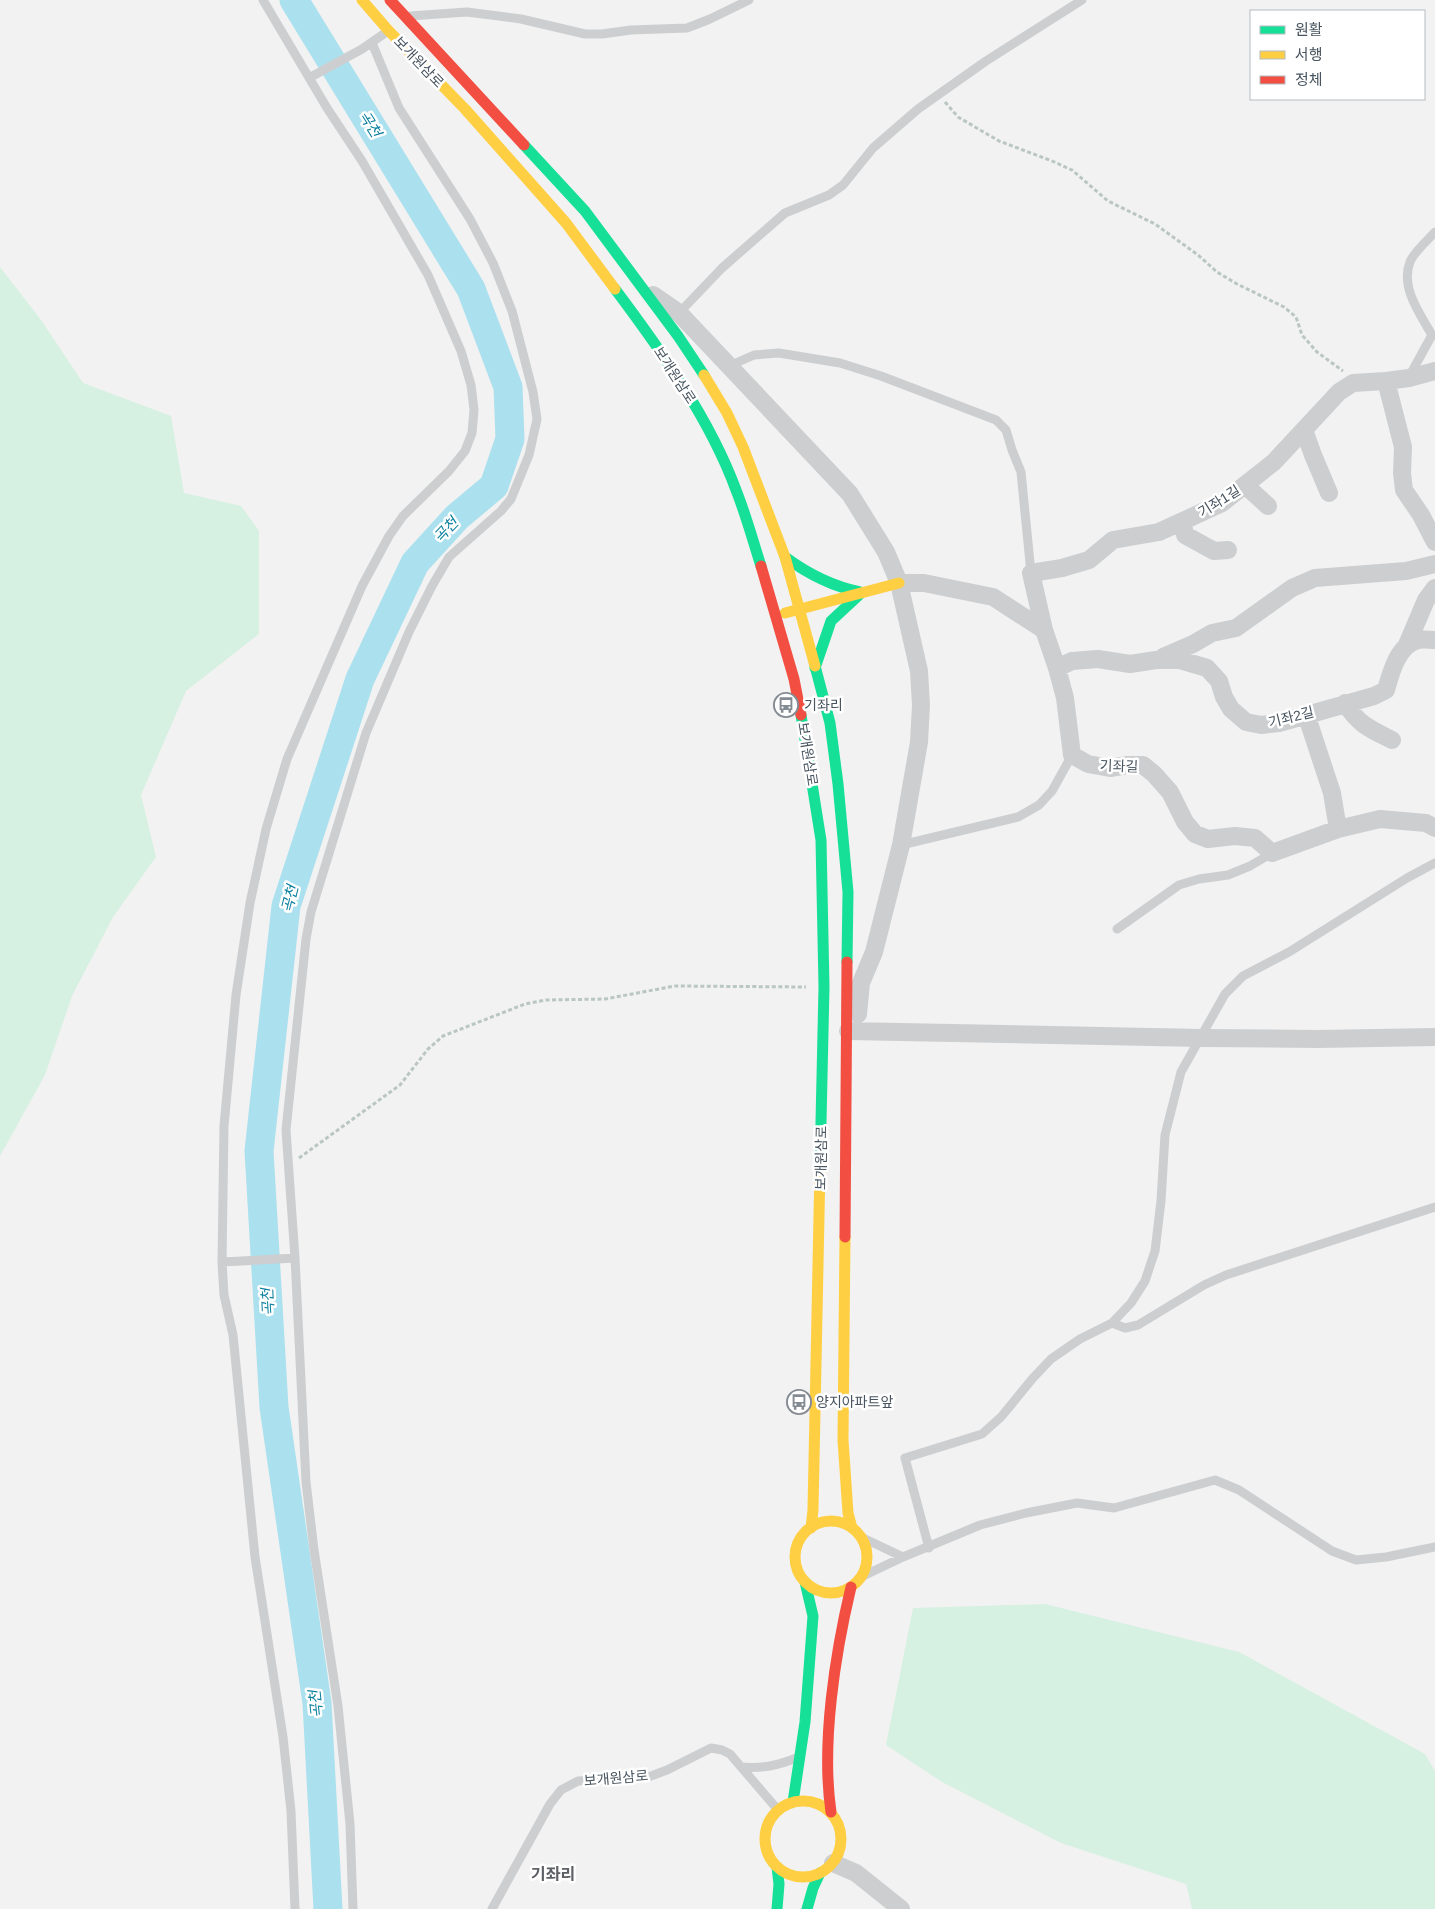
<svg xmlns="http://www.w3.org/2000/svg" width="1435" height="1909" viewBox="0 0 1435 1909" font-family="Arial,'Noto Sans KR',sans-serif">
  <rect width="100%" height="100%" fill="#f2f2f2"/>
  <path fill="#d6f1e1" d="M0,267L41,320L83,383L171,416L184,493L241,506L259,531V634L186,691L141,795L156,857L113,917L72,996L45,1075L0,1156Z
    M1045,1604L1239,1652L1425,1754L1435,1771V1909H1192L1186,1884L1061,1843L942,1782L886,1745L913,1608Z"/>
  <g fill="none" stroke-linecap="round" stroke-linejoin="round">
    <path stroke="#abe0ee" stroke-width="29" d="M294,0L471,289L508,387L510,439L494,486L457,517L415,563L360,679L286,906L259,1151L274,1407L317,1703L328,1909"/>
    <path stroke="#b9c6c2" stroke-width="3" stroke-dasharray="4 2.5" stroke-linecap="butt" d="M945,102L958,117L999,141L1052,161L1072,170L1108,201L1155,224L1198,255L1217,272L1237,284L1284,307L1296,317L1302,335L1317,352L1343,371
      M299,1158L400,1085L428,1049L443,1036L525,1004L546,1000L605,999L675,986L806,987"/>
    <path stroke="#ccced0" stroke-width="9" d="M263,0L327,108L362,161L428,275L461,351L471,385L474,410L472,433L465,451L449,471L403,516L389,536L362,586L287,759L266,829L250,903L236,995L224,1126L222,1262L224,1295L233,1335L255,1557L283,1737L291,1811L295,1909
      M410,16L467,12L521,19L585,34H602L631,30L687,28L710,19L749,0
      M309,78L362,49L388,31
      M679,313L722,268L785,213L829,195L843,185L873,148L918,109L986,61L1082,0
      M729,366L754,355L779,353L840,363L881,376L996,420L1006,430L1012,450L1021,472L1031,573
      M1409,377L1432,335C1420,314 1400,287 1410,262C1413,253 1428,240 1435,232
      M901,845L1018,817L1039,805L1052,791L1072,755
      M1117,929L1179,885L1199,879L1228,875L1250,866L1272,853
      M222,1262L295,1258
      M1112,1323L1125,1328L1138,1325L1204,1285L1226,1275L1435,1207
      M861,1537L903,1557
      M929,1548L905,1458L982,1434L1001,1417L1033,1378L1051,1359L1080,1339L1112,1323L1131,1303L1145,1281L1155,1251L1161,1201L1165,1135L1181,1072L1225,994L1243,976L1289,952L1407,878L1435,863
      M861,1577L903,1557L980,1525L1026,1513L1077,1503L1114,1508L1215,1480L1239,1490L1332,1551L1356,1560L1386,1557L1435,1547
      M741,1767C763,1769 779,1765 799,1757
      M353,1909L350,1824L338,1706L314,1550L306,1482L295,1258L286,1130L306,939L311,912L366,733L409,632L432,586L449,557L501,511L511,499L529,455L537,419L533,392L512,311L493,263L470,219L399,108L372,43
      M492,1909L550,1804L561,1790L578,1781L651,1776L667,1770L711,1748L722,1750L730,1754L778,1810"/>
    <path stroke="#ccced0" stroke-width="18" d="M653,295L679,313L850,494L886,552L899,583L919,671L921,705L919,742L901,845L874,952L861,983L858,1014
      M1386,381L1403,447L1402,473L1404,490L1421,515L1435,542
      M1304,430L1313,455L1329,493
      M1245,485L1268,506
      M1183,522L1185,535L1214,551L1228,550
      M899,583H924L993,597L1044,630L1057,668L1065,698L1072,755L1088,764L1110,768L1128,765H1143L1154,774L1170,792L1185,822L1195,834L1208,839L1235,836L1255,838L1272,853L1338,829L1380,819L1426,823L1435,828
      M1044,630L1031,573L1062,568L1089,560L1113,540L1159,532L1222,503L1274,462L1339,392L1353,383L1386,381L1409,378L1435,371
      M1406,647L1426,600L1435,588
      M1163,657L1193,644L1212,633L1236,628L1292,588L1315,578L1406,571L1435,564
      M1057,668L1072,661L1098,659L1130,664L1156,660H1180L1207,668L1219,681L1224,697L1231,709L1246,722L1261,725L1279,723L1374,696L1386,690C1391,672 1398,645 1418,640C1423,639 1430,640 1435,640
      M1345,703C1359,725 1370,729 1392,740
      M1306,714L1332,793L1338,829
      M848,1031L1201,1038L1318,1039L1435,1037
      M833,1863L856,1873L901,1909"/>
    <path stroke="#16e098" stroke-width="11" d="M524,145L585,211L678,336L704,375
      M615,289C660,349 710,419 736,490C746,515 753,541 761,566
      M785,557C808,574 831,586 860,592
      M815,666L830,723L838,784L848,892L847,962
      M815,668L831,621L859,595
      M801,715L821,840L824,987L820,1167
      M793,1802L805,1722L813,1616L805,1582
      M777,1867L779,1884L777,1909
      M807,1909L813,1888L820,1873"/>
    <path stroke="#ffcf43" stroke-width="11" d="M362,0L388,30L465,109L566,223L615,289
      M704,375L727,413L743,447L785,557L815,666
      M785,613L899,583
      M845,1237L843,1440L848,1513L852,1528
      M795 1557a36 36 0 1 1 72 0a36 36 0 1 1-72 0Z
      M811,1528L813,1510L820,1167
      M765 1839a38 38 0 1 1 76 0a38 38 0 1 1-76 0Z"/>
    <path stroke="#f24e42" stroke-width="11" d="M390,0L524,145
      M761,566L794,679L801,715
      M845,1237L847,962
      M831,1812C821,1744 835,1654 851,1587"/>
  </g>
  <defs>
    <symbol id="bus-ring" viewBox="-11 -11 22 22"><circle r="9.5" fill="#fff" stroke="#848b92" stroke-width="1.5"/><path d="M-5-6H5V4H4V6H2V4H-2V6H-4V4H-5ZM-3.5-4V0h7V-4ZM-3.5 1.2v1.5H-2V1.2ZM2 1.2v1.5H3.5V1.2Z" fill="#848b92"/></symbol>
  </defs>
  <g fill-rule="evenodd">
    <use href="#bus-ring" x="772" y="691" width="28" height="28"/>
    <use href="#bus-ring" x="785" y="1388" width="28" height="28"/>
  </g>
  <g text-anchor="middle" stroke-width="5" stroke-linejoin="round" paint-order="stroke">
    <g font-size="14" fill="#48545f" stroke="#fff">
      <text transform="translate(419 62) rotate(46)" y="5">보개원삼로</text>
      <text transform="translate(675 375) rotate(57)" y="5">보개원삼로</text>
      <text transform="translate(1219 501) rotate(-32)" y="5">기좌1길</text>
      <text transform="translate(1291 717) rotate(-14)" y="5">기좌2길</text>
      <text transform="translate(808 754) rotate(81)" y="5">보개원삼로</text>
      <text transform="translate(1119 766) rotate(2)" y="5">기좌길</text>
      <text transform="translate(821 1158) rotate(-89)" y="5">보개원삼로</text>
      <text transform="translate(616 1778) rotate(-5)" y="5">보개원삼로</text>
    </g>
    <g font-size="14" fill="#48545f" stroke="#fff" text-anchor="start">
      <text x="804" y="710">기좌리</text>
      <text x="816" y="1407">양지아파트앞</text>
    </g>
    <g font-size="15" font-style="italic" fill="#0c809f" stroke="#fff">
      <text transform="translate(370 124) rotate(58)" y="5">곡천</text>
      <text transform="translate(446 530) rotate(-47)" y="5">곡천</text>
      <text transform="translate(290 899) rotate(-76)" y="5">곡천</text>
      <text transform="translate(268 1302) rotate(-93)" y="5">곡천</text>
      <text transform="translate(316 1704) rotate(-96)" y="5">곡천</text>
    </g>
    <g font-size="16" font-weight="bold" fill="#5d6166" stroke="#fff">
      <text x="553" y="1880">기좌리</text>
    </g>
  </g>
  <rect x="1250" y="10" width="175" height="90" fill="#ffffff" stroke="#b6bbbf"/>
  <rect x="1260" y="26" width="25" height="8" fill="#16e098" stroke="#b6bbbf"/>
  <text x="1295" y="35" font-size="15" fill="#48545f">원활</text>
  <rect x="1260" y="51" width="25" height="8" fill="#ffcf43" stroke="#b6bbbf"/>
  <text x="1295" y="60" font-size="15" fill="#48545f">서행</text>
  <rect x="1260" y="76" width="25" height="8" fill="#f24e42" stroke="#b6bbbf"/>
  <text x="1295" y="85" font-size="15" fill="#48545f">정체</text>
</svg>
